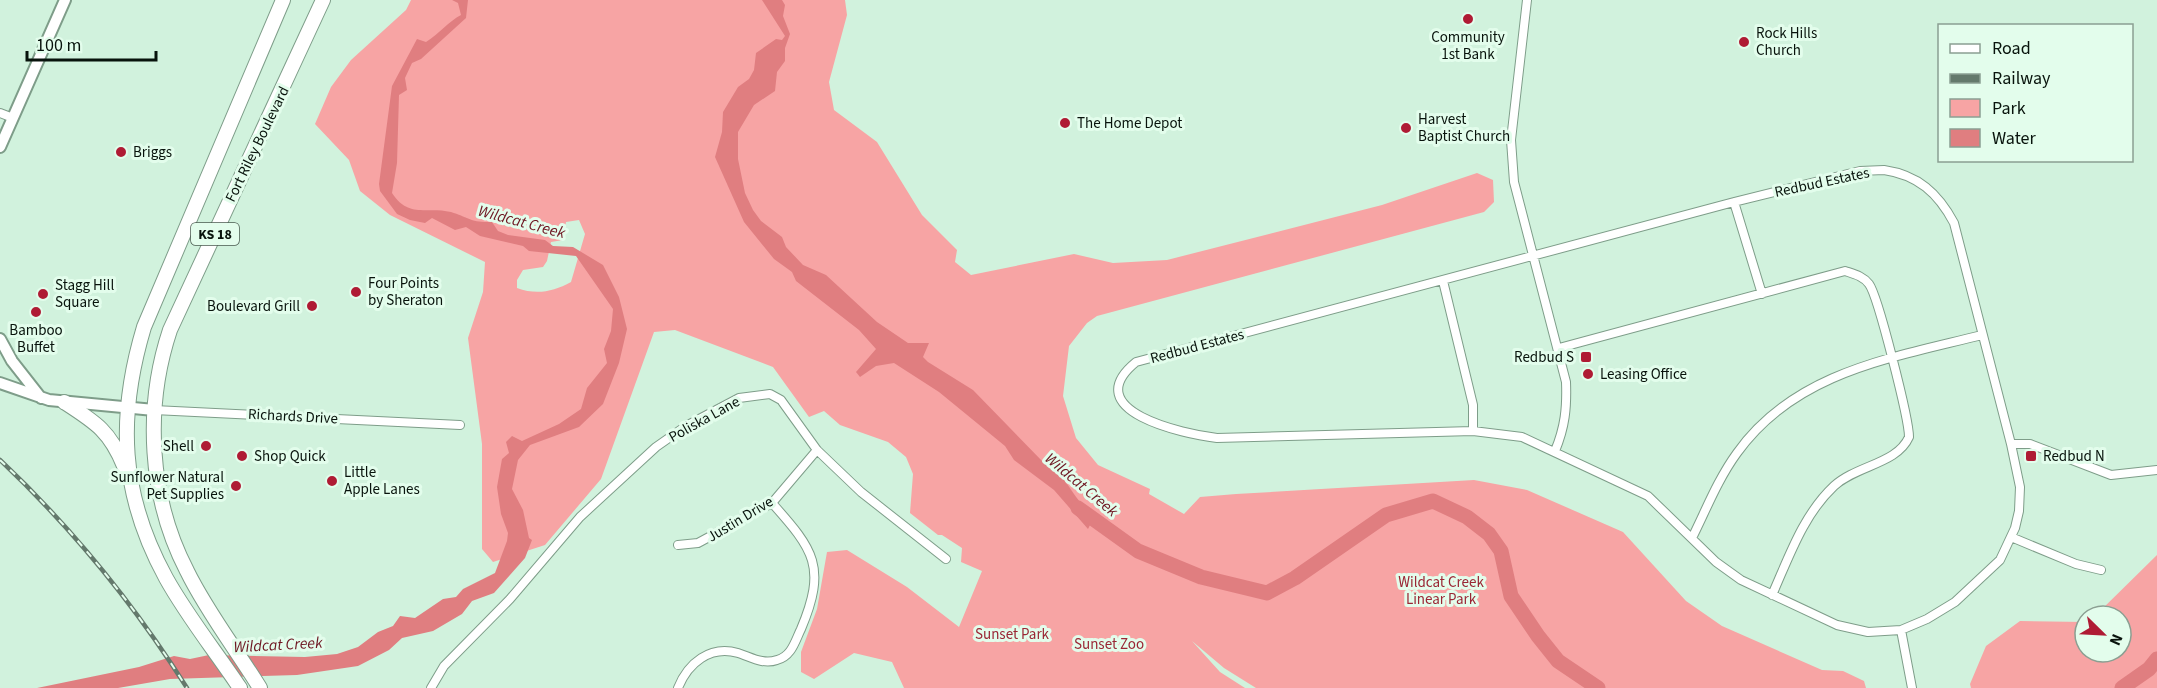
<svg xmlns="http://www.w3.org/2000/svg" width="2157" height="688" viewBox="0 0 2157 688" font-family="'Source Sans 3',sans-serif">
  <rect width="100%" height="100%" fill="#d1f2dd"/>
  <path fill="#f7a4a4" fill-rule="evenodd" d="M411,0H845L847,15L829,82L834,110L877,142L922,215L957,250L955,262L971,275L1074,254L1113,263L1167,260L1382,205L1477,173L1493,180L1494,202L1484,212L1097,316L1087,323L1069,346L1063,396L1076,438L1098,465L1150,489L1149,494L1184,514L1200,497L1236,494L1474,480L1527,490L1623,532L1686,601L1722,626L1822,670L1843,671L1864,681L1866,688H1256L1224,668L1192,641L1220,672L1245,688H904L892,662L854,653L814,679L801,672V652L817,609L827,552L847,550L907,587L959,627L982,571L961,562L962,548L942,535H938L910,513L913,474L906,457L888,442L840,425L824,411L809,417L773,367L675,330L654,332L601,479L545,545L493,562L482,549V444L468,338L483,292L485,262L390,215L360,191L349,160L315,124L331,87L351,60L406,10ZM579,220L585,234L571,282C553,292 536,295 517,288V280L523,270L543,267L547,261L551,242L563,240L566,222Z
    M2157,555V688H1971L1970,684L1986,646L2020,621L2085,622V652H2121V616H2095Z"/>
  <path fill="#e07e80" d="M452,0H468L466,18L421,59L412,63L405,78L407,90L399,95L397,163L392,193C409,219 427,206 451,212C468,217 471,223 492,222L498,231L508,235L545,240L553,246L573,247L603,265L619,297L627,329L619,363L603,404L579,427L530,445L518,460L512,489L523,510L529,538L532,540L525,558L494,593L472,601L462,614L433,631L402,638L389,650L358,666L297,675L170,679L118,688H37L139,667L174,656L190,659L209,655L305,657L337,654L358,647L378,632L393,626L400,616L415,618L443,599L456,597L463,589L495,573L507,541L508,533L501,514L497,487L502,459L509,453L506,442L512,436L522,441L559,424L581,409L587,388L607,363L604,349L611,331L613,309L576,256L529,251L523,246L480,236L466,227L455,230L432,218L425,223L410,220L397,214L380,191L379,184L392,86L417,39L426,42C439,34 449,21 461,15L458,3Z
    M762,0H782L785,5L783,16L790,34L785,48V61L777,72L775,91L754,105L738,132V159L745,193L753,210L761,221L782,237L786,247L803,265L826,275L877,322L908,343H929L923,357L928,362L973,390L1043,462C1064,467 1072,502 1095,515L1088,529L1054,490L1014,460L1005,446L939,392L894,363L876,366L860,377L856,372L876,349L859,330L796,281L792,272L774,259L744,222L715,157L722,132L723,112L738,87L749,79L754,70L756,53L776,39L782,40L785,36Z"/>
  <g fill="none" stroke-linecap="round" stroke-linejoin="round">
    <path stroke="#e07e80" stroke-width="15" d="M1078,508L1138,551L1201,577L1267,593L1295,578L1386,515L1433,501L1467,517L1489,534L1501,551L1511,596L1538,636L1558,661L1598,688
      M2122,688L2149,669L2157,659"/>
    <defs>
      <path id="street" d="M1527,0L1511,140L1514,182L1566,382C1567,408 1565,427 1555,451
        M0,113L13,118
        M1884,170C1918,175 1938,193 1954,223L2011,444L2020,487L2019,511L2015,528L2000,560L1955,602L1927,619L1901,630L1868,632L1837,625L1741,580L1716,562L1648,496L1522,437L1473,431L1217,438C1184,434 1076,411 1136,362L1734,202L1860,171Z
        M1734,202L1762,294
        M1443,281L1473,405V431
        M1559,348L1845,271C1854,274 1863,276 1869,284C1878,296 1909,419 1909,437C1897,464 1857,465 1834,486C1803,515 1789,557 1772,595
        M154,410L460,425
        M2011,444H2030L2111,475L2157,470
        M2011,537L2076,564L2101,570
        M1692,538C1706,510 1718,479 1737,453C1795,372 1891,358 1982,335
        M678,545L698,543L772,503L817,450
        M1901,630L1912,688
        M431,688L444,666L510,599L580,517L656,447L686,426L739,398L770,394L781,400L817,450L861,492L946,559
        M678,688C688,663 710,645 738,653C751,657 763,665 777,660C792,656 795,641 801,629C827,567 814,550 772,503"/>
      <path id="secondary" d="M0,147L65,0
        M0,339L12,361L41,398
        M0,383L49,400L154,410"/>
      <path id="highway" d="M64,402C95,422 110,431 124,466
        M240,688C216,652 187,616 166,578C120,494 117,417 144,327L283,0
        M260,688C236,649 207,612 187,571C149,498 144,408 170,330L323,0"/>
    </defs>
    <use href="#street" stroke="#7e9d89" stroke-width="10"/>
    <use href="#secondary" stroke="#7e9d89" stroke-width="14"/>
    <use href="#highway" stroke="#7e9d89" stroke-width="16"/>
    <use href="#street" stroke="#fff" stroke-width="8"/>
    <use href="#secondary" stroke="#fff" stroke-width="10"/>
    <use href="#highway" stroke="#fff" stroke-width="14"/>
    <defs>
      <path id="rail" d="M0,460C72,528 134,604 187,688"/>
    </defs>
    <use href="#rail" stroke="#64796c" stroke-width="4.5"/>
    <use href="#rail" stroke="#e3fdec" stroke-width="2" stroke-dasharray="7" stroke-linecap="butt"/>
  </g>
  <g fill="#af1b34" stroke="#e3fdec" stroke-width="2">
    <circle cx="1468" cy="19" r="6"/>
    <circle cx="1744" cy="42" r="6"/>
    <circle cx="1065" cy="123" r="6"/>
    <circle cx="1406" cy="128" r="6"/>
    <circle cx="121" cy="152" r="6"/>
    <circle cx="356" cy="292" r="6"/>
    <circle cx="43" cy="294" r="6"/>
    <circle cx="312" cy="306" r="6"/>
    <circle cx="36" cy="312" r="6"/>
    <rect x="1580" y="351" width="12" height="12" rx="3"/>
    <circle cx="1588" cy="374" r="6"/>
    <circle cx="206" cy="446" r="6"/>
    <circle cx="242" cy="456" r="6"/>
    <rect x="2025" y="450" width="12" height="12" rx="3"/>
    <circle cx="332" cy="481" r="6"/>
    <circle cx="236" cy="486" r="6"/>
  </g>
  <g text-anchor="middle" stroke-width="6" stroke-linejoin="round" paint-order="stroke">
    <rect fill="#e3fdec" stroke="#4a594f" stroke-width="1.5" x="191" y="223" width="48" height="22" rx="4.5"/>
    <g font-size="14" font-weight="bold" fill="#08130c">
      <text x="215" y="239">KS 18</text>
    </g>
    <g font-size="15" fill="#08130c" stroke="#e3fdec" text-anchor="start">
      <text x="1756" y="38">Rock Hills<tspan x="1756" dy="17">Church</tspan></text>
      <text x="1468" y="42" text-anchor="middle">Community<tspan x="1468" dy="17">1st Bank</tspan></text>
      <text x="1418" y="124">Harvest<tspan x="1418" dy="17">Baptist Church</tspan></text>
      <text x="1077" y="128">The Home Depot</text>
      <text x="133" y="157">Briggs</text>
      <text x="368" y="288">Four Points<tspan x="368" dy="17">by Sheraton</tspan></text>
      <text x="55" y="290">Stagg Hill<tspan x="55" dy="17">Square</tspan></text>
      <text x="300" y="311" text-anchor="end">Boulevard Grill</text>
      <text x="36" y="335" text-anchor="middle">Bamboo<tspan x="36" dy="17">Buffet</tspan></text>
      <text x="1574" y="362" text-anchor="end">Redbud S</text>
      <text x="1600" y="379">Leasing Office</text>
      <text x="194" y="451" text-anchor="end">Shell</text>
      <text x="254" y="461">Shop Quick</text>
      <text x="2043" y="461">Redbud N</text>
      <text x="344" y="477">Little<tspan x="344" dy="17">Apple Lanes</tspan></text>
      <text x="224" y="482" text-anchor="end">Sunflower Natural<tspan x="224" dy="17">Pet Supplies</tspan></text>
    </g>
    <g font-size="15" fill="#08130c" stroke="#e3fdec">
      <text transform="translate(257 144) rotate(-64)" y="5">Fort Riley Boulevard</text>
      <text transform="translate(1822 182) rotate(-12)" y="5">Redbud Estates</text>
      <text transform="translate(1197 346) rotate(-15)" y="5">Redbud Estates</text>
      <text transform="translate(293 416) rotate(3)" y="5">Richards Drive</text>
      <text transform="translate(704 419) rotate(-29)" y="5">Poliska Lane</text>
      <text transform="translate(740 519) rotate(-31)" y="5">Justin Drive</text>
    </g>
    <g font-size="15" fill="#9a2634" stroke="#e3fdec">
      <text x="1441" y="587">Wildcat Creek<tspan x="1441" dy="17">Linear Park</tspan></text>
      <text x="1012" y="639">Sunset Park</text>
      <text x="1109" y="649">Sunset Zoo</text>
    </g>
    <g font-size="16" font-style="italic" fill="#6e1722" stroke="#e3fdec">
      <text transform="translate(522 221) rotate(15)" y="6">Wildcat Creek</text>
      <text transform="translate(1082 484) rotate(40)" y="6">Wildcat Creek</text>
      <text transform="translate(278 644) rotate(-3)" y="6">Wildcat Creek</text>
    </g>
  </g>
  <rect x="1938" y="24" width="195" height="138" fill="#e3fdec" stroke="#8b9f92" stroke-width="1.5"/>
  <rect x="1950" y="44" width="30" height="9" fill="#ffffff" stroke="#8b9f92" stroke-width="1.5"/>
  <text x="1992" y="54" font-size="18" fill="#08130c">Road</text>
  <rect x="1950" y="74" width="30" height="9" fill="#64796c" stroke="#8b9f92" stroke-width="1.5"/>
  <text x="1992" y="84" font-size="18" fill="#08130c">Railway</text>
  <rect x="1950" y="99" width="30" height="18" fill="#f7a4a4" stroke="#8b9f92" stroke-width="1.5"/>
  <text x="1992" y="114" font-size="18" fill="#08130c">Park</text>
  <rect x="1950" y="129" width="30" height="18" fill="#e07e80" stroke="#8b9f92" stroke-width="1.5"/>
  <text x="1992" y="144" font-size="18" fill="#08130c">Water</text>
  <g transform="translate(2103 634) rotate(114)"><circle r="28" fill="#e3fdec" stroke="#8b9f92" stroke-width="1.5"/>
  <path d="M0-4.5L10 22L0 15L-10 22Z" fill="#af1b34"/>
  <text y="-9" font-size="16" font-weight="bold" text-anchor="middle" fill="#08130c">N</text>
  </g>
  <path d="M27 51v9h129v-9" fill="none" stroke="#08130c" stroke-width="3"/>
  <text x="36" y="51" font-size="18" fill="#08130c" stroke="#e3fdec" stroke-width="4.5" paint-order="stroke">100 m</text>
</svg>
